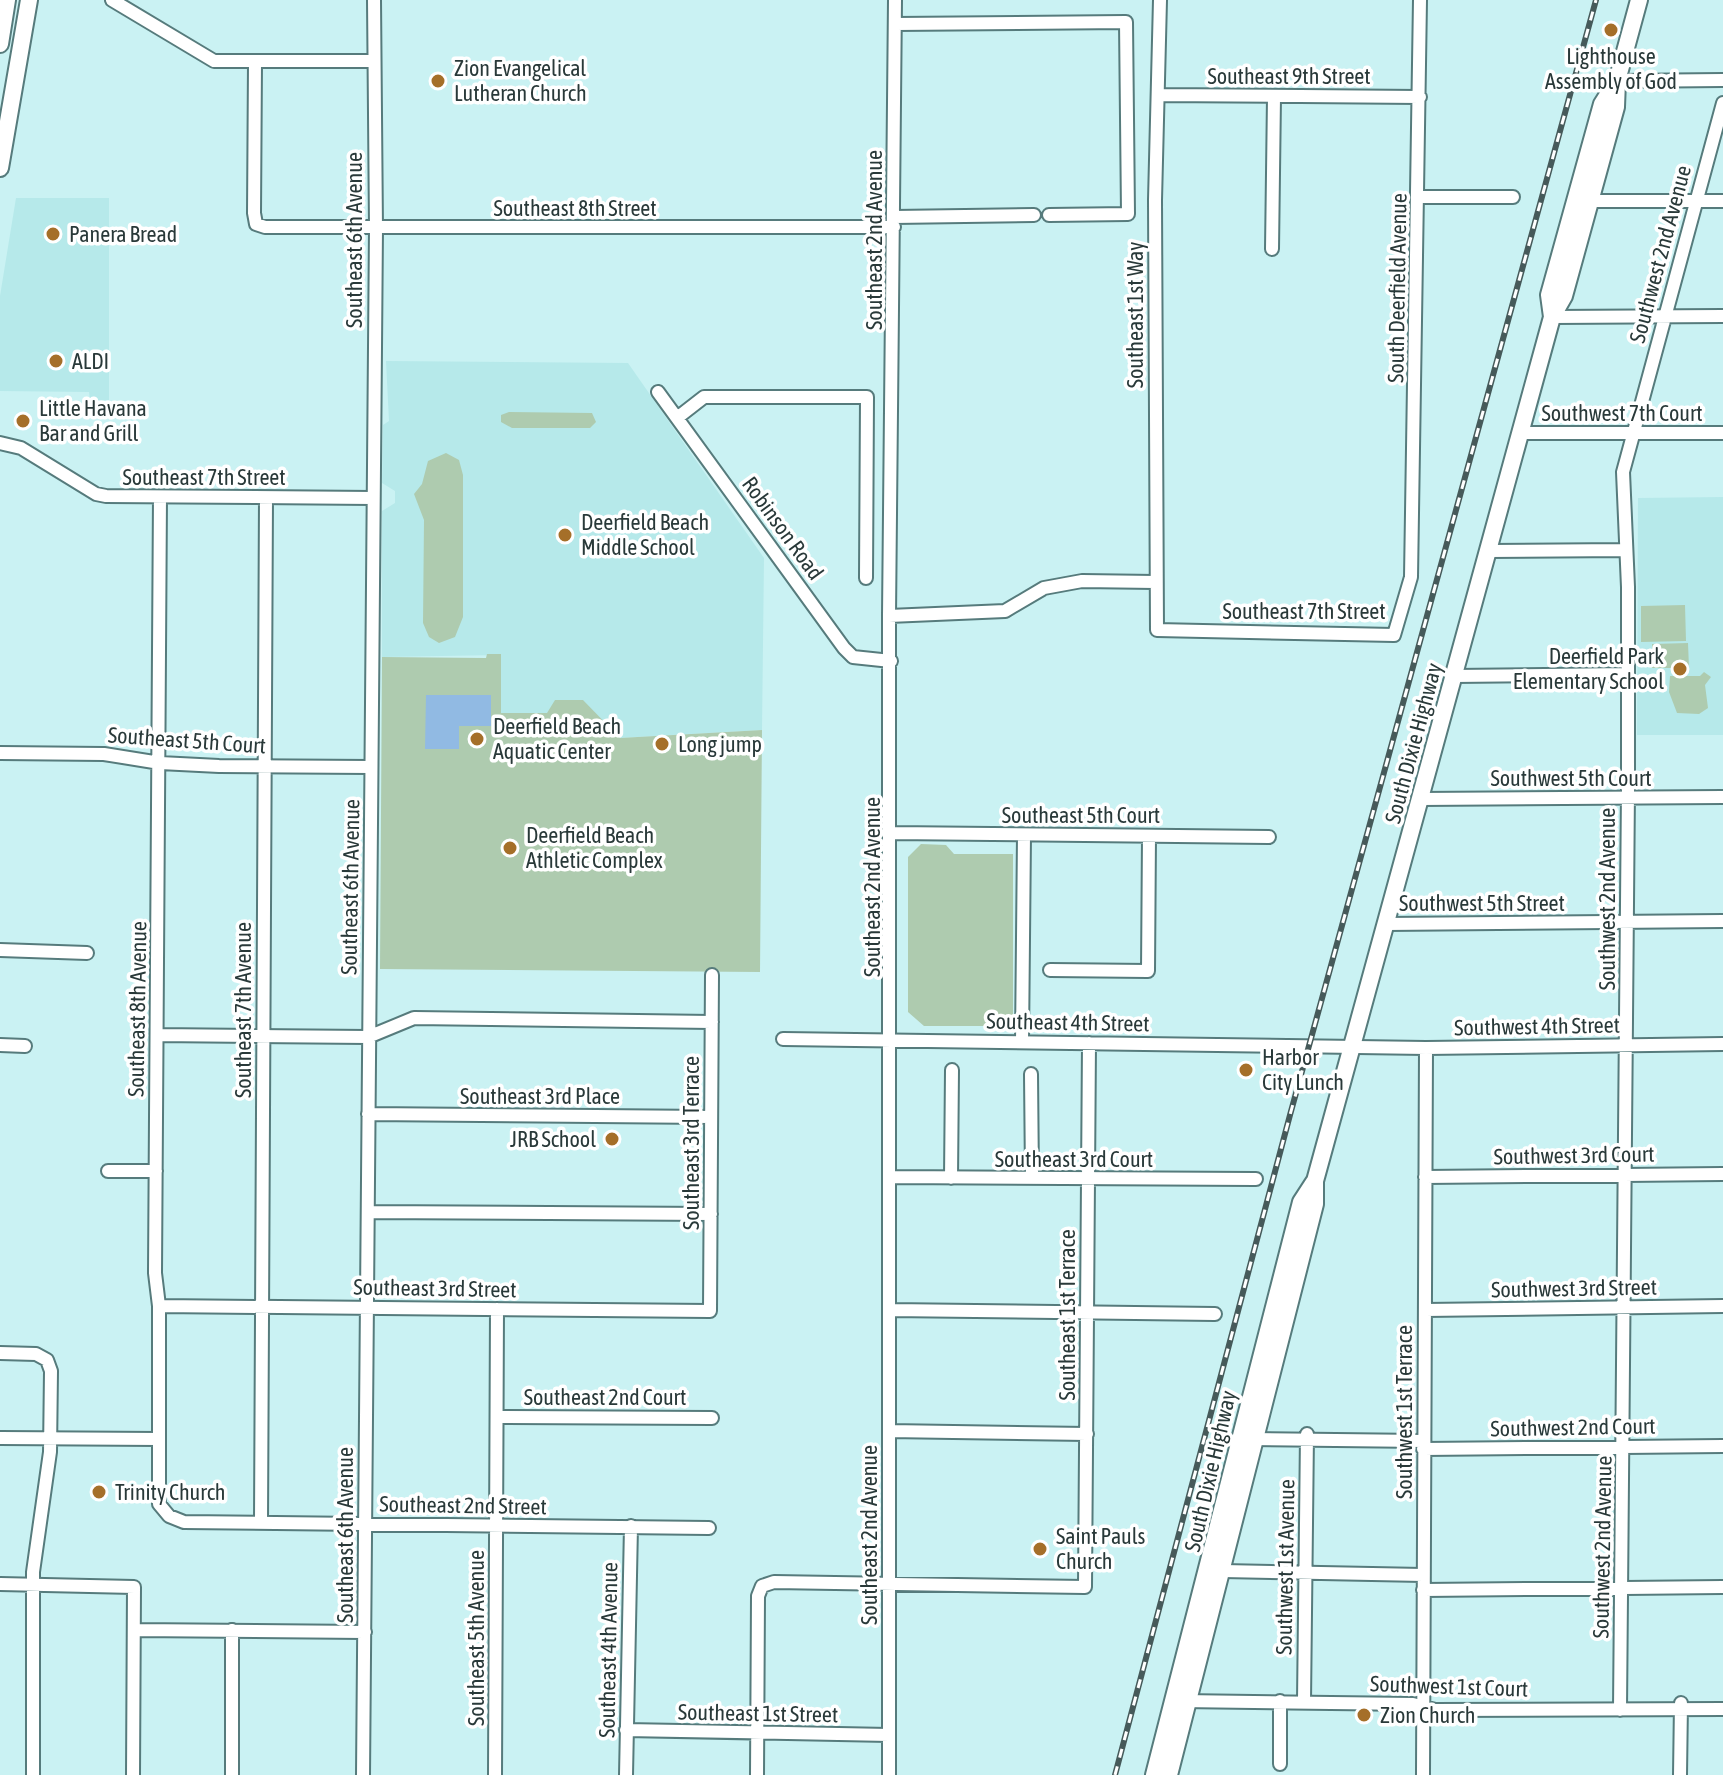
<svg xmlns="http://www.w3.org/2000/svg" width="1723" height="1775" viewBox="0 0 1723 1775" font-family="'Asap Condensed',sans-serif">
  <rect width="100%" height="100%" fill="#caf2f3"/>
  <path fill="#b6e9ea" d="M16,198H109V400H90L89,392L0,391V296Z
    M386,361L628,363L764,558L762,730L619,738L583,701L547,713H501V655L382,657V511L395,503V491L382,483L383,425L389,421Z
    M1723,497V735H1637L1638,498Z"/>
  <path fill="#aecbaf" d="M509,412L592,413L596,422L590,428H512L501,422V415Z
    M446,453L459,460L463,475V617L455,637L439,643L429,637L423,623L424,520L414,494L422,484L428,461Z
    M1685,605L1686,641L1641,642V606Z
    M1688,643L1689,668H1652V644Z
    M487,654H501V713H547L555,700H583L620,738L762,730L760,972L380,969L382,657L486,658Z
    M1704,672L1711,677L1705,685L1708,708L1699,714L1677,713L1669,692L1670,676H1700Z
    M921,844L946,845L954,854H1013V1026H924L908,1012V857Z"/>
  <path fill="#91bae3" d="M426,695H491V726H459V749H425Z"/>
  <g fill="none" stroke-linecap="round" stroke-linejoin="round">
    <defs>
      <path id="minor" d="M112,0L214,61H373
        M1160,0L1155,200L1157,630L1394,635L1411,577L1420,0
        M895,24L1126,22L1128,214L1049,215
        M255,63L254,213L256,224L265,227H894
        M1617,81L1723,80
        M1158,95L1420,97
        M1420,197H1513
        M1590,201H1723
        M894,217L1034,215
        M1272,249L1274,97
        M1552,317L1723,316
        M658,392L844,648L853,657L891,661
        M677,418L704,397H867L866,578
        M1520,433H1723
        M0,443L21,448L96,494L106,496L373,498
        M160,497L155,1273L159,1306V1504L169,1516L184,1522L709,1528
        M1488,551L1626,550
        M889,616L1005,611L1044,588L1082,581L1155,582
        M1454,676L1628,674
        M0,753L104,754L160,763L219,766L371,767
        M1420,799L1723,797
        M892,833L1269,837
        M1386,924L1723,921
        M0,950L87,953
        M1050,970L1148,971L1149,836
        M157,1035L368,1037L414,1018L712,1022
        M783,1039L1426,1048L1723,1044
        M1022,1042L1024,835
        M0,1045L25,1046
        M1031,1074L1032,1178
        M368,1114L711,1117
        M108,1171H156
        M891,1177L1256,1179
        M1425,1177L1723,1174
        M951,1178L952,1070
        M368,1212L711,1214
        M159,1306L710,1311L712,975
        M890,1310L1215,1314
        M1425,1310L1723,1306
        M0,1353L36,1354L47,1360L51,1371L50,1452L33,1572V1775
        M497,1417L712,1418
        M889,1431L1087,1434
        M0,1438L159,1439
        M1247,1439L1423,1441
        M1423,1449L1723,1446
        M261,1522L266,498
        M1223,1571L1423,1575
        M0,1584L134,1587L133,1775
        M1423,1590L1723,1587
        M134,1630L365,1632
        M232,1630V1775
        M1181,1701L1413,1704L1435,1710L1723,1709
        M1304,1702L1307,1434
        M1620,1710L1628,789V587L1623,472L1723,103
        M626,1730L889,1735
        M1280,1764V1701
        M363,1775L376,228L374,0
        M495,1775L497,1309
        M626,1775L631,1526
        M757,1775L758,1596L762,1586L774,1582L1085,1587L1089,1043
        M889,1775V616L895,0
        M1423,1775L1426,1048
        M1680,1775L1681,1703"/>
      <path id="major" d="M0,44L7,0
        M0,168L29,0
        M1552,317L1549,295L1602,104L1616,82
        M1154,1775L1301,1202L1314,1182
        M1169,1775L1315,1204V1181L1552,317L1564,296L1616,107L1617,81L1639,0"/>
    </defs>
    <use href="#minor" stroke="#567b7c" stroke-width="16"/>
    <use href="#major" stroke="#567b7c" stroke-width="20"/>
    <use href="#minor" stroke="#fff" stroke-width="12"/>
    <use href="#major" stroke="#fff" stroke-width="16"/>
    <defs>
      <path id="rail" d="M1115,1775L1290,1115L1596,0"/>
    </defs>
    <use href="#rail" stroke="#465a5a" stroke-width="6"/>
    <use href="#rail" stroke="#fff" stroke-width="3" stroke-dasharray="9" stroke-linecap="butt"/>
  </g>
  <g fill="#a56f29" stroke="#fff" stroke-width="3">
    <circle cx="1611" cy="30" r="8"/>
    <circle cx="438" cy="81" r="8"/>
    <circle cx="53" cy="234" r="8"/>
    <circle cx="56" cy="361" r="8"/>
    <circle cx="23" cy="421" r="8"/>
    <circle cx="565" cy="535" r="8"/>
    <circle cx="1680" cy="669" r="8"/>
    <circle cx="477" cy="739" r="8"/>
    <circle cx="662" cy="744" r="8"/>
    <circle cx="510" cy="848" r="8"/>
    <circle cx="1246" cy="1070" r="8"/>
    <circle cx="612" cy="1139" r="8"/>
    <circle cx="99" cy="1492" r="8"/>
    <circle cx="1040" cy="1549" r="8"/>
    <circle cx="1364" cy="1715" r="8"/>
  </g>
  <g text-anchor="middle" stroke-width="7" stroke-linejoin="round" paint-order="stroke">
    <g font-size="22" fill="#293939" stroke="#fff" text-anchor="start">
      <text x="1611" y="64" text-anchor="middle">Lighthouse<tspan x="1611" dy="25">Assembly of God</tspan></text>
      <text x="454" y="76">Zion Evangelical<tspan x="454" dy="25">Lutheran Church</tspan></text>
      <text x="69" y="242">Panera Bread</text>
      <text x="72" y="369">ALDI</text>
      <text x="39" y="416">Little Havana<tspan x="39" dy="25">Bar and Grill</tspan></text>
      <text x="581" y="530">Deerfield Beach<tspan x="581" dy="25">Middle School</tspan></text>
      <text x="1664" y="664" text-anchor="end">Deerfield Park<tspan x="1664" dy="25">Elementary School</tspan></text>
      <text x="493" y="734">Deerfield Beach<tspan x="493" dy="25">Aquatic Center</tspan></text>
      <text x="678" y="752">Long jump</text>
      <text x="526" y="843">Deerfield Beach<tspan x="526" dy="25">Athletic Complex</tspan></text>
      <text x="1262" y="1065">Harbor<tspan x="1262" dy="25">City Lunch</tspan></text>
      <text x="596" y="1147" text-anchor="end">JRB School</text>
      <text x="115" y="1500">Trinity Church</text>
      <text x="1056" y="1544">Saint Pauls<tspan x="1056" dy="25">Church</tspan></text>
      <text x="1380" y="1723">Zion Church</text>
    </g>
    <g font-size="22" fill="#293939" stroke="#fff">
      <text x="1289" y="84">Southeast 9th Street</text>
      <text x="575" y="216">Southeast 8th Street</text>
      <text transform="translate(354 240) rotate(-90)" y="8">Southeast 6th Avenue</text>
      <text transform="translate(874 240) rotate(-90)" y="8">Southeast 2nd Avenue</text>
      <text transform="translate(1660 254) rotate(-75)" y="8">Southwest 2nd Avenue</text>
      <text transform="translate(1397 288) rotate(-89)" y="8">South Deerfield Avenue</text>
      <text transform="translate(1135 315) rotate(-90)" y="8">Southeast 1st Way</text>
      <text x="1622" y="421">Southwest 7th Court</text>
      <text x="204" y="485">Southeast 7th Street</text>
      <text transform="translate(783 528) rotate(54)" y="8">Robinson Road</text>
      <text x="1304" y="619">Southeast 7th Street</text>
      <text transform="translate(187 740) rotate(4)" y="8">Southeast 5th Court</text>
      <text transform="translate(1413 743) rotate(-75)" y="8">South Dixie Highway</text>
      <text x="1571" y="786">Southwest 5th Court</text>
      <text x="1081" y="823">Southeast 5th Court</text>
      <text transform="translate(350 887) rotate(-89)" y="8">Southeast 6th Avenue</text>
      <text transform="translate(872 887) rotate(-90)" y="8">Southeast 2nd Avenue</text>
      <text transform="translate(1607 899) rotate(-90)" y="8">Southwest 2nd Avenue</text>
      <text x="1482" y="911">Southwest 5th Street</text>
      <text transform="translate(137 1009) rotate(-89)" y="8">Southeast 8th Avenue</text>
      <text transform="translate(243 1010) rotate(-90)" y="8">Southeast 7th Avenue</text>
      <text transform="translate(1068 1022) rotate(1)" y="8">Southeast 4th Street</text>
      <text transform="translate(1537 1026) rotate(-1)" y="8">Southwest 4th Street</text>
      <text x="540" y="1104">Southeast 3rd Place</text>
      <text transform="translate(691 1143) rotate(-90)" y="8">Southeast 3rd Terrace</text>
      <text transform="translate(1574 1155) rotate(-1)" y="8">Southwest 3rd Court</text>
      <text x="1074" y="1167">Southeast 3rd Court</text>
      <text transform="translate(435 1288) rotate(1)" y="8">Southeast 3rd Street</text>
      <text transform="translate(1574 1288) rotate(-1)" y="8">Southwest 3rd Street</text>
      <text transform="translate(1067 1315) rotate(-90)" y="8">Southeast 1st Terrace</text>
      <text x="605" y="1405">Southeast 2nd Court</text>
      <text transform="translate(1404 1412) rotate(-90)" y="8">Southwest 1st Terrace</text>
      <text transform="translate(1573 1427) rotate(-1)" y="8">Southwest 2nd Court</text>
      <text transform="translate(1210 1471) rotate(-77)" y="8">South Dixie Highway</text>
      <text transform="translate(463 1505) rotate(1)" y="8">Southeast 2nd Street</text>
      <text transform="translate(345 1535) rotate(-90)" y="8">Southeast 6th Avenue</text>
      <text transform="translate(869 1535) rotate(-90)" y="8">Southeast 2nd Avenue</text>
      <text transform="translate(1602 1547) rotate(-89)" y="8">Southwest 2nd Avenue</text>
      <text transform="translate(1285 1567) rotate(-89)" y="8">Southwest 1st Avenue</text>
      <text transform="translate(476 1638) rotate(-90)" y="8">Southeast 5th Avenue</text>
      <text transform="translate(608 1650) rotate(-89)" y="8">Southeast 4th Avenue</text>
      <text transform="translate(1449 1686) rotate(2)" y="8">Southwest 1st Court</text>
      <text transform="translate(758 1713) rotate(1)" y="8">Southeast 1st Street</text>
    </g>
  </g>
</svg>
